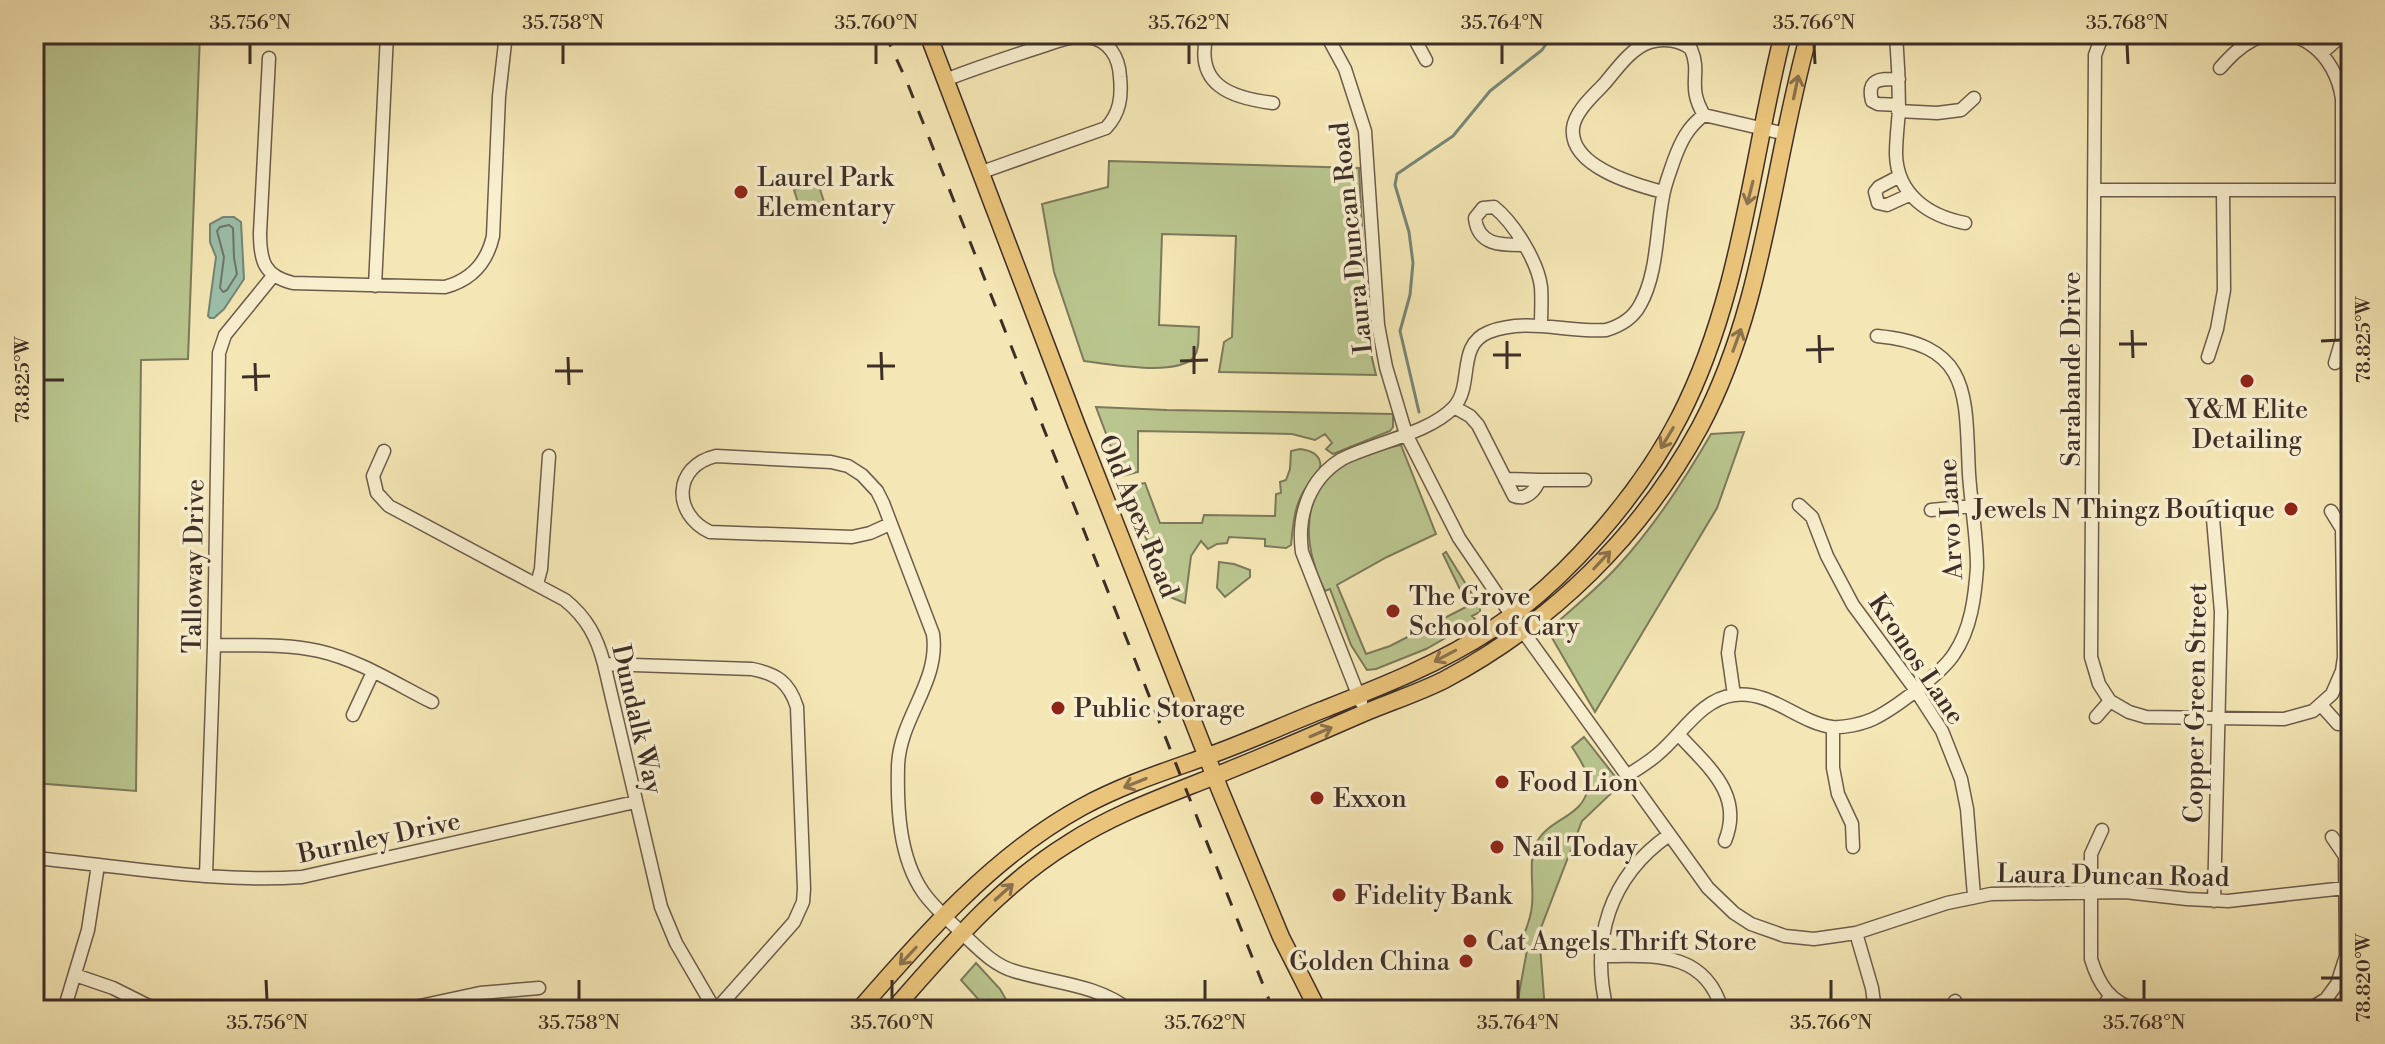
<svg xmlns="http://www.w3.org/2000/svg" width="2385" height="1044" viewBox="0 0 2385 1044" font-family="'Libre Bodoni',serif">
  <rect width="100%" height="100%" fill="#f5e7b5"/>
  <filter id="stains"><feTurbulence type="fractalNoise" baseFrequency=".0025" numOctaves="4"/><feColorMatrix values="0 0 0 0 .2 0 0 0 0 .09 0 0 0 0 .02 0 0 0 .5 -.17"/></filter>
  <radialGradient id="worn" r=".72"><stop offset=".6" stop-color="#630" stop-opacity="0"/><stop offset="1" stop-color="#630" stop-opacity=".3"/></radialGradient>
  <path fill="#bac68f" stroke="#7c7a5c" stroke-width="2" d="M34,34H200L188,359L141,360L136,791L34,783Z
    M1109,161L1359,168L1368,341L1376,375L1219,372L1224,342L1232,337L1236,236L1162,234L1159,325L1199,327C1198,336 1200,349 1194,357C1177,377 1107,364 1084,361L1054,272L1042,204L1108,187Z
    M818,183L826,208L802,215L794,190Z
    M1096,407L1167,410L1393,414V427L1390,431L1333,454L1326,449L1332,443L1325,434L1315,440L1292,434L1138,431V472L1122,476Z
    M1744,432L1717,508L1595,712L1548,631C1570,610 1596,590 1617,567C1654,527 1684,481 1711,434Z
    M1401,445L1436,534L1387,557L1337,585L1366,654L1390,646L1468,606L1443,554L1446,552L1480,607V612L1472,616L1475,619L1470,624L1426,649L1376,669L1367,670L1351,645L1330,589L1325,591C1306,553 1299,506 1331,473C1348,456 1378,450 1401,445Z
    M1300,449C1308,450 1318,453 1320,462C1323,472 1309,482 1305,489C1294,506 1293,526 1291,545L1286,548L1265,546V539L1229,537L1227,543L1217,544L1208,549L1201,541L1191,556L1185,603L1170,597L1169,587L1158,571L1129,492L1133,485L1145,483L1160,523H1202L1204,515L1275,516L1276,494L1281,493L1280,482L1286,480L1290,469L1291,451Z
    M1219,562L1234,564L1250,570V577L1225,597L1217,588Z
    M1584,737L1621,784L1582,821L1539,933L1545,1010H1516L1527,950L1519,946C1525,933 1531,919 1532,905C1534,885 1528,862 1536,844C1547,818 1585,818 1588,786C1589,772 1579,758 1572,747Z
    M976,963L1000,989L1012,1010H988L961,980Z"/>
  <path fill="#9cc0ab" stroke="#768677" stroke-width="2" d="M223,217H234L241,222L244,279L224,309L214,318H210L208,316L216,257L210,242V224Z"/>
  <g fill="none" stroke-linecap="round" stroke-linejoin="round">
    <path stroke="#6d776a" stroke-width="2" d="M229,225L233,228L234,258L237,274L227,290L223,292L220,288L224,257L217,231L220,227Z"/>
    <path stroke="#768677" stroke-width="3" d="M1419,412L1400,331L1410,295L1413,263L1409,232L1395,185L1397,174L1453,136L1490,91L1542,50L1553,34"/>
    <defs>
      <path id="minor" d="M1207,34C1194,85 1231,98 1273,103
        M1326,34L1345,69L1365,131L1378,325L1386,367L1406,434L1459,538L1512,616L1708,888L1734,913L1751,924L1785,936L1814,939L1856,933L1947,903L1991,894L2125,892L2187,899L2228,901L2345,888
        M1412,34L1426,60
        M1896,34C1898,59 1899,84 1899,110C1898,124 1896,139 1896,154C1897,195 1929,216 1965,223
        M2103,34L2095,55L2091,657L2099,684L2110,701L2129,712L2146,717L2284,719L2313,711L2332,694L2342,671L2344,657L2342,529L2331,511
        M2322,53L2339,38
        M269,58L260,233C260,261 264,276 293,283L445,287C471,280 487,263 493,236L499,96L506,34
        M2220,68C2229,58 2239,47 2253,40C2298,20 2336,55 2342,99V339L2335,363
        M945,80C979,67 1012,56 1046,45C1059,41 1073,35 1088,37C1109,40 1119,57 1120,77C1122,97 1120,113 1106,128L982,172
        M1899,105L1878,104L1872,101C1866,77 1882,79 1899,79
        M1898,111L1937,113L1961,110L1974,98
        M1900,176L1879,187L1875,192L1878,203L1887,205L1909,195
        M2094,190H2351
        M1663,192C1636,185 1569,167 1573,128C1575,111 1594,95 1605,83C1617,69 1631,48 1650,42C1664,38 1680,40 1691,49C1702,74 1686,85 1704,115
        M1524,245C1502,245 1478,246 1475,218L1483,208L1494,207C1514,223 1538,262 1541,287C1542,300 1541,313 1541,325
        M375,286L387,34
        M2208,357L2217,329L2224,290L2223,191
        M1454,407L1470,416L1478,425L1514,496C1526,501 1536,490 1539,480H1585
        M384,451L373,476L377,493L389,506L565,600C587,618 597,637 604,664L661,907L676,943L715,1010
        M1505,479L1539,480
        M1799,505L1812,517L1827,556L1853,605L1915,689L1942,731L1961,779L1967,809L1974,896
        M2212,507L2221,612L2214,901
        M1931,510L1972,506
        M890,524L870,533L852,537L710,532C672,514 673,466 716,456L831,462L848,466L862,475L877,491L883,503L933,634C940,683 899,718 898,767C897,808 899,857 923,892C934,908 951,922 965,936C980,950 994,965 1014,971C1052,983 1097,984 1129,1010
        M537,584L541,569L549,456
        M1731,632L1728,653L1734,695
        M214,645C248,646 285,643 319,651C359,660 396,684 432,702
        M604,664L752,669C777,674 789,682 797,707L804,889L803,902L794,922L716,1010
        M1361,702L1302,552C1297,515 1309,479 1342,459C1374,443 1430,433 1454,407C1474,385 1456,345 1489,332C1527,317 1568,333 1606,330C1620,326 1633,318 1640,305C1658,273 1656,231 1663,196C1665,184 1670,172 1674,160C1681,141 1688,127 1704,115L1786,134
        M2321,705L2338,724
        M353,715L373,672
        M2096,717L2110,701
        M1833,727V768L1838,794L1852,824L1853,847
        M1679,735C1708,767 1744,794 1725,841
        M1628,775C1639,768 1649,762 1658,754C1682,734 1701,699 1734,695C1771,690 1797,722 1832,727C1844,728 1862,724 1873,719C1894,709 1942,673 1954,654C1971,629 1975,597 1977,567C1977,536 1971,505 1969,474C1965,396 1973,345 1877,336
        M2102,830L2091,854V959C2099,985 2110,1002 2137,1010
        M34,858C123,866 213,883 302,877L635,802
        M206,875L214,645L219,353L225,335L273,276
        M1856,933L1872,988L1875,1010
        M1601,956C1651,956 1705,949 1722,1010
        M75,975L113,988L157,1010
        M1955,1001L1957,1010
        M64,1010L88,930L98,865
        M401,1010L480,993L539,988
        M1607,1010C1590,940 1609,877 1669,835
        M2100,1010L2110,997
        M2308,1010L2326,999L2337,984L2346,956L2345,856L2332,837"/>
      <path id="major" d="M928,34L1077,426L1220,790L1281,937L1318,1010
        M859,1010C924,935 994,855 1082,807C1122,785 1166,771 1208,756C1247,742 1284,725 1322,710C1380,687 1439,664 1491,630C1564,583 1641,493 1680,416C1741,297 1751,161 1783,34
        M893,1010C947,949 999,886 1069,843C1120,810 1177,792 1232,769C1277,751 1320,732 1364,713C1390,702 1418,693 1444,680C1552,623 1642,534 1700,427C1765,305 1772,165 1809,34"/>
    </defs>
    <use href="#minor" stroke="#6c5c4b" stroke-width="15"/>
    <use href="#major" stroke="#3e2e28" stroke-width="19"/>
    <use href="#minor" stroke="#f8efcf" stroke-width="12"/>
    <use href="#major" stroke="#eac47a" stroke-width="16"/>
    <path stroke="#3e2e28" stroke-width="3" stroke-dasharray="14 14" stroke-linecap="butt" d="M885,34L907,82L1273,1010"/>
  </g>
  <defs><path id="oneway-shaft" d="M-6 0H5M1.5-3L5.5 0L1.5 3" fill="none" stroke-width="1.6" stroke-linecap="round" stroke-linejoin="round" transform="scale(2)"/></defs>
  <g stroke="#8b724d">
    <use href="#oneway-shaft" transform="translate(1796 87) rotate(-78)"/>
    <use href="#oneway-shaft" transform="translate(1750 193) rotate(104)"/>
    <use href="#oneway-shaft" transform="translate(1737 340) rotate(-70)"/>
    <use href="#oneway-shaft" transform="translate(1667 438) rotate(121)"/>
    <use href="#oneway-shaft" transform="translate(1602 560) rotate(-47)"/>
    <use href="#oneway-shaft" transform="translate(1445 656) rotate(152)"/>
    <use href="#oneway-shaft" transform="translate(1321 732) rotate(-23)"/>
    <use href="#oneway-shaft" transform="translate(1135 783) rotate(158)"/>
    <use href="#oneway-shaft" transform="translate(1004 892) rotate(-42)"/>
    <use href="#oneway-shaft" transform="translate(908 956) rotate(133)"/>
  </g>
  <path fill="none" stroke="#3e2e28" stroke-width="3" d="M250,44V64M563,44V64M876,44V64M1189,44V64M1502,44V64M1814,44L1815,64M2127,44L2128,64M2132,330L2133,358M1819,335L1820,363M1507,341V369M2321,341L2341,340M2119,344H2147M1194,346V374M1806,350L1834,349M881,352L882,380M1493,355H1521M568,357L569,385M1180,361L1208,360M255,363L256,391M867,366H895M555,371H583M242,377L270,376M44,380H64M2321,978H2341M266,980L267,1000M579,980V1000M892,980V1000M1205,980V1000M1518,980V1000M1831,980V1000M2144,980V1000"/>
  <g fill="#8f2418" stroke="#f8efcf" stroke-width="3">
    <circle cx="741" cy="192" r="8"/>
    <circle cx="2247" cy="381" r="8"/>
    <circle cx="2291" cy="509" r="8"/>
    <circle cx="1393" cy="611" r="8"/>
    <circle cx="1058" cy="708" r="8"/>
    <circle cx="1502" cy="782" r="8"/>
    <circle cx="1317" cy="798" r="8"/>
    <circle cx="1497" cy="847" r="8"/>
    <circle cx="1339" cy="895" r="8"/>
    <circle cx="1470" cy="941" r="8"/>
    <circle cx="1466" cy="961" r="8"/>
  </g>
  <g text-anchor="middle" stroke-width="7" stroke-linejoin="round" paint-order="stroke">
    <g font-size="26" fill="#3e2e28" stroke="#f8efcf" text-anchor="start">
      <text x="757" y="186">Laurel Park<tspan x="757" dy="30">Elementary</tspan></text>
      <text x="2247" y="418" text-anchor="middle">Y&amp;M Elite<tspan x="2247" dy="30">Detailing</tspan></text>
      <text x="2275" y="518" text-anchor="end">Jewels N Thingz Boutique</text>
      <text x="1409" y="605">The Grove<tspan x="1409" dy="30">School of Cary</tspan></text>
      <text x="1074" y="717">Public Storage</text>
      <text x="1518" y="791">Food Lion</text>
      <text x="1333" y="807">Exxon</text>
      <text x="1513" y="856">Nail Today</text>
      <text x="1355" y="904">Fidelity Bank</text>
      <text x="1486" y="950">Cat Angels Thrift Store</text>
      <text x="1450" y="970" text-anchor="end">Golden China</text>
    </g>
    <g font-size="26" fill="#3e2e28" stroke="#f8efcf">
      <text transform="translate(1351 238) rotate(-96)" y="9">Laura Duncan Road</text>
      <text transform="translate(2071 369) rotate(-90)" y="9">Sarabande Drive</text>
      <text transform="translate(1139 516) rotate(68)" y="9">Old Apex Road</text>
      <text transform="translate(1950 519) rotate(-93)" y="9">Arvo Lane</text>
      <text transform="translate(193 566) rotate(-89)" y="9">Talloway Drive</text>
      <text transform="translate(1917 659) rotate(56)" y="9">Kronos Lane</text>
      <text transform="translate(2195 703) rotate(-89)" y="9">Copper Green Street</text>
      <text transform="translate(638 719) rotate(77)" y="9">Dundalk Way</text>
      <text transform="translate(379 837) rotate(-12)" y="9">Burnley Drive</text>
      <text transform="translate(2113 875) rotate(1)" y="9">Laura Duncan Road</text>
    </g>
  </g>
  <rect width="2385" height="1044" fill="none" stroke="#f5e7b5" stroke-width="88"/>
  <rect x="44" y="44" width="2297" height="956" fill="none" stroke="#3e2e28" stroke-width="3"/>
  <g font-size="20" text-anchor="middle" fill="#3e2e28">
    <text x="250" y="29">35.756°N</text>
    <text x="563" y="29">35.758°N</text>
    <text x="876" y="29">35.760°N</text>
    <text x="1189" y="29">35.762°N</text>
    <text x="1502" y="29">35.764°N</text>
    <text x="1814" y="29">35.766°N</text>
    <text x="2127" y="29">35.768°N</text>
    <text transform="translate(2363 340) rotate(-90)" y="7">78.825°W</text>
    <text transform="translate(22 380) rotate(-90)" y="7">78.825°W</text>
    <text transform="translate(2363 978) rotate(-90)" y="7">78.820°W</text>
    <text x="267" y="1029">35.756°N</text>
    <text x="579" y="1029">35.758°N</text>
    <text x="892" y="1029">35.760°N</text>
    <text x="1205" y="1029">35.762°N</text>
    <text x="1518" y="1029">35.764°N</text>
    <text x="1831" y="1029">35.766°N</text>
    <text x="2144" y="1029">35.768°N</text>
  </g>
  <rect width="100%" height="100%" filter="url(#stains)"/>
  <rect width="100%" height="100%" fill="url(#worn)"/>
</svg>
